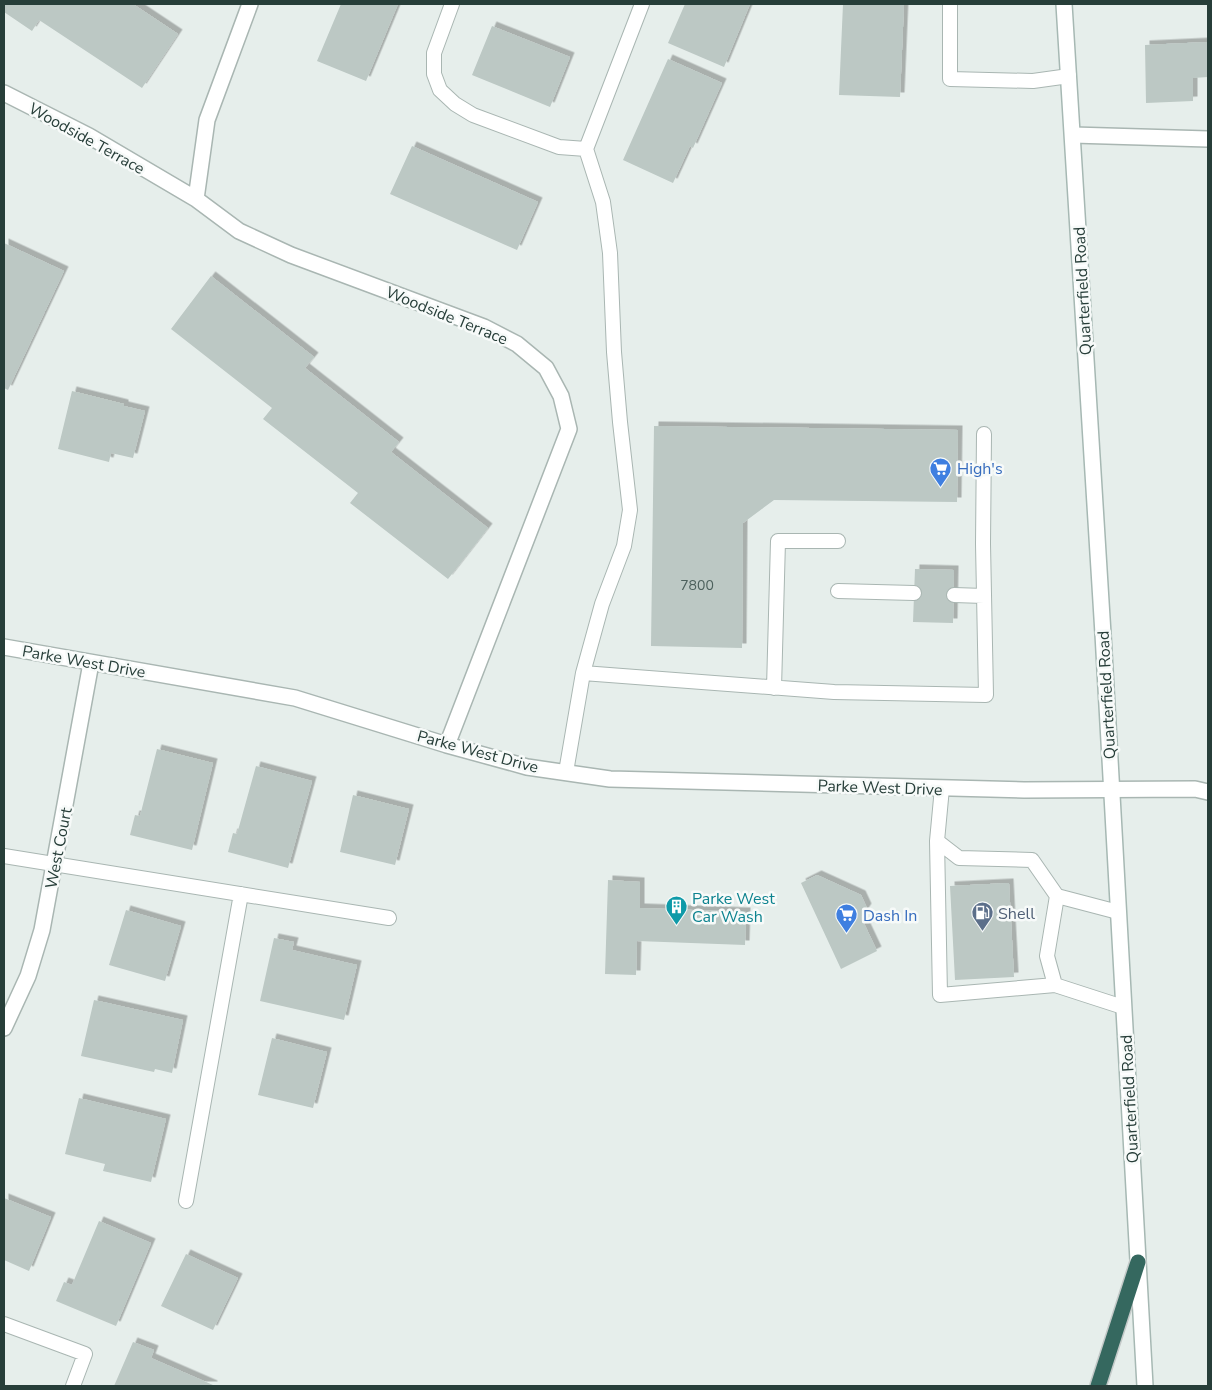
<svg xmlns="http://www.w3.org/2000/svg" width="1212" height="1390" viewBox="0 0 1212 1390" font-family="'Nunito Sans',sans-serif">
  <defs>
    <filter id="shadow"><feDropShadow dx="4.5" dy="-4.5" stdDeviation="0" flood-color="#0004"/></filter>
  </defs>
  <rect width="100%" height="100%" fill="#e6eeeb"/>
  <path fill="#bcc8c4" filter="url(#shadow)" d="M4,4H133L178,34L142,88L39,20L32,31L4,12Z
    M341,4H398L366,81L317,61Z
    M685,4H750L724,67L668,43Z
    M843,4H904L900,97L839,95Z
    M492,26L570,57L550,107L472,75Z
    M1208,42V77L1193,78V101L1146,103L1145,45Z
    M668,59L722,83L693,148L690,146L673,183L623,160Z
    M412,146L538,202L517,250L390,194Z
    M4,243L64,271L8,390L4,388Z
    M211,276L314,357L305,368L399,442L391,452L488,528L448,579L350,503L358,493L263,419L272,408L171,329Z
    M72,391L124,404V406L145,411L133,458L111,453L109,462L58,449Z
    M654,426L958,430L957,502L774,500L743,523L742,648L651,646Z
    M915,569L954,570L953,623L913,622Z
    M157,749L213,763L192,850L130,835L135,815L140,816Z
    M256,766L312,781L288,868L228,852L233,833L237,834Z
    M353,795L409,809L395,865L340,852Z
    M817,875L861,895L867,908L861,917L877,951L841,969L801,883Z
    M608,880L640,882V908L746,912L745,945L637,941L636,975L605,974Z
    M1009,883L1014,977L955,980L950,886Z
    M126,910L181,926L165,981L109,965Z
    M274,938L294,942L292,950L357,965L344,1020L260,1001Z
    M94,1000L183,1020L172,1073L155,1069L154,1072L81,1056Z
    M272,1038L327,1052L313,1108L258,1095Z
    M79,1098L166,1119L151,1182L103,1171L105,1164L65,1154Z
    M4,1198L51,1217L29,1271L4,1260Z
    M99,1221L151,1243L116,1326L56,1301L64,1282L72,1285Z
    M186,1254L238,1278L213,1330L161,1306Z
    M133,1342L154,1350L151,1358L213,1385V1386H114Z"/>
  <g fill="none" stroke-linecap="round" stroke-linejoin="round">
    <defs>
      <path id="service" d="M452,4L434,53V74L440,90L455,104L473,115L559,147L586,149
        M950,4V79L1033,81L1069,76
        M838,591L914,593
        M954,595L984,596
        M583,673L834,692L986,695L983,544L984,434
        M774,688L778,541H838
        M566,772L583,673L602,604L624,546L630,510L620,422L614,352L610,253L603,202L586,149L642,4
        M942,788L937,841L959,858L1032,860L1057,896L1118,912
        M937,841L940,995L1055,985
        M4,856L389,918
        M1057,896L1047,956L1055,985L1123,1007
        M186,1201L241,894
        M4,1324L85,1354L73,1386"/>
      <path id="minor" d="M250,4L207,120L196,199L239,231L291,255L484,327L517,344L546,368L561,396L569,429L447,745
        M4,93L89,136L196,199
        M1073,135L1208,139
        M4,647L295,698L447,745L527,767L610,779L1024,790L1195,789L1208,792
        M4,1028L28,976L42,930L91,663"/>
      <path id="secondary" d="M1064,4L1103,634L1145,1386"/>
      <path id="motorway" d="M1098,1386L1138,1262"/>
    </defs>
    <use href="#service" stroke="#a9b6b2" stroke-width="16"/>
    <use href="#minor" stroke="#a9b6b2" stroke-width="18"/>
    <use href="#secondary" stroke="#a6b8b3" stroke-width="18"/>
    <use href="#motorway" stroke="#c3c9c8" stroke-width="18"/>
    <use href="#service" stroke="#fff" stroke-width="14"/>
    <use href="#minor" stroke="#fff" stroke-width="15"/>
    <use href="#secondary" stroke="#fff" stroke-width="15"/>
    <use href="#motorway" stroke="#35685f" stroke-width="15"/>
  </g>
  <defs>
    <symbol id="supermarket-pin" viewBox="-11 -11 22 30"><path d="M0 17L-7.5 6A9.5 9.5 0 1 1 7.5 6Z" fill="#3f7fe0" stroke="#f7faf9"/><path d="M-6-5.5h2.5l.6 2H6L4.5 2H-2.5L-4.4-4H-6ZM-1.5 3.2a1.3 1.3 0 1 0 .1 0ZM3 3.2a1.3 1.3 0 1 0 .1 0Z" fill="#fff"/></symbol>
    <symbol id="building-pin" viewBox="-11 -11 22 30"><path d="M0 17L-7.5 6A9.5 9.5 0 1 1 7.5 6Z" fill="#0f9aa8" stroke="#f7faf9"/><path d="M-4-6H4V6H1V3H-1V6H-4ZM-2.5-4.3h1.7v1.8h-1.7ZM.8-4.3h1.7v1.8H.8ZM-2.5-1h1.7V.8h-1.7ZM.8-1h1.7V.8H.8Z" fill="#fff"/></symbol>
    <symbol id="fuel-pin" viewBox="-11 -11 22 30"><path d="M0 17L-7.5 6A9.5 9.5 0 1 1 7.5 6Z" fill="#5c6f8a" stroke="#f7faf9"/><path d="M-5.5-6h7V0h2V4h1.3V-2.5L3-4.5l.8-.8L6-3V5H2.5V1h-1V6h-7ZM-4.2-4.7v3.2H.2V-4.7Z" fill="#fff"/></symbol>
  </defs>
  <g fill-rule="evenodd">
    <use href="#supermarket-pin" x="928" y="456" width="25" height="34"/>
    <use href="#building-pin" x="664" y="894" width="25" height="34"/>
    <use href="#fuel-pin" x="970" y="900" width="25" height="34"/>
    <use href="#supermarket-pin" x="834" y="902" width="25" height="34"/>
  </g>
  <g text-anchor="middle" stroke-width="5" stroke-linejoin="round" paint-order="stroke">
    <g font-size="14" fill="#4c605c">
      <text x="697" y="590">7800</text>
    </g>
    <g font-size="16" fill="#273e39" stroke="#f7faf9">
      <text transform="translate(87 138) rotate(29)" y="6">Woodside Terrace</text>
      <text transform="translate(1082 291) rotate(-93)" y="6">Quarterfield Road</text>
      <text transform="translate(447 315) rotate(22)" y="6">Woodside Terrace</text>
      <text transform="translate(84 661) rotate(10)" y="6">Parke West Drive</text>
      <text transform="translate(1106 695) rotate(-93)" y="6">Quarterfield Road</text>
      <text transform="translate(478 751) rotate(15)" y="6">Parke West Drive</text>
      <text transform="translate(880 787) rotate(2)" y="6">Parke West Drive</text>
      <text transform="translate(58 848) rotate(-79)" y="6">West Court</text>
      <text transform="translate(1129 1099) rotate(-93)" y="6">Quarterfield Road</text>
    </g>
    <g font-size="16" fill="#366cbe" stroke="#f7faf9" text-anchor="start">
      <text x="957" y="474">High's</text>
      <text x="863" y="921">Dash In</text>
    </g>
    <g font-size="16" fill="#0d838f" stroke="#f7faf9" text-anchor="start">
      <text x="692" y="904">Parke West<tspan x="692" dy="18">Car Wash</tspan></text>
    </g>
    <g font-size="16" fill="#4e5e75" stroke="#f7faf9" text-anchor="start">
      <text x="998" y="919">Shell</text>
    </g>
  </g>
  <rect width="1212" height="1390" fill="none" stroke="#273e39" stroke-width="10"/>
</svg>
